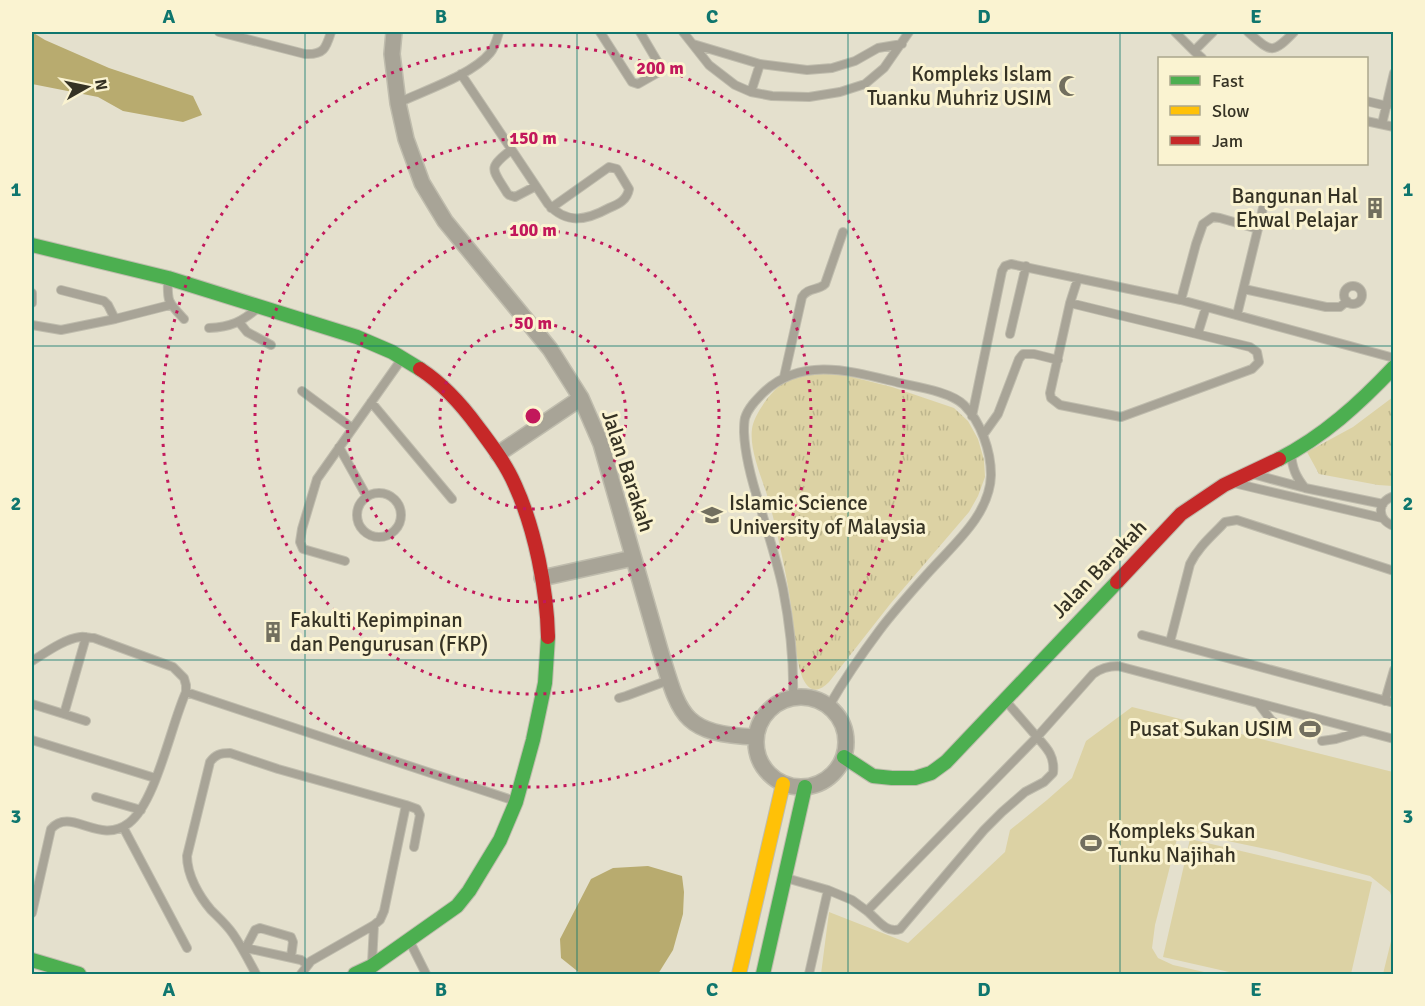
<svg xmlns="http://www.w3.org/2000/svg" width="1425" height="1006" viewBox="0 0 1425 1006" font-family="Signika,sans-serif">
  <defs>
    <pattern id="grass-tufts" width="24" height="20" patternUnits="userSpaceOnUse" patternTransform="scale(1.5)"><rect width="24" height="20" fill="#dcd2a4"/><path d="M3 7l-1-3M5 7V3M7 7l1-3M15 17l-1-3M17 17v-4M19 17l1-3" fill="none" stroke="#bdb58d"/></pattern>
  </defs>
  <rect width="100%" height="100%" fill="#e4e0cd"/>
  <path fill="url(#grass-tufts)" d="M812,373L844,375L892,387L954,408L968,421L978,439L984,460L985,477L978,496L969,512L891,603L829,682C822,689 813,694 806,684C796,670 794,630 792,612C787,576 779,540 770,505C764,482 749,452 752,429C754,413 775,385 790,379C797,376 805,375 812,373Z
    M1393,397V486L1378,485L1319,474L1307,452L1353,427Z"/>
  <path fill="#dcd2a4" d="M1132,707L1393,772V902L1390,892L1370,876L1276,851L1194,834L1178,835L1155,925L1152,948L1158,958L1173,965L1213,974H821L829,912L908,943L1005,852L1010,830L1047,800L1072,778L1086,741Z
    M1190,839L1372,882L1351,974H1238L1163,957Z
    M1393,931V974H1383L1393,933Z"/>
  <path fill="#b8ab6f" d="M32,32L45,40L109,68L193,96L202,115L183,122L123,111L98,97L32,84Z
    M648,866L682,876L684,892L683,914L673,950L658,974H581L561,958L560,939L591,879L613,868Z"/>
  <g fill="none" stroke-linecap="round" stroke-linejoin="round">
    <defs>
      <path id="lane" d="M219,32L305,54C324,55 326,48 331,32
        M600,32L632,82L638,84L659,72L660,66L640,32
        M683,32L709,65L735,85L751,92L772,96L809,97L840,92L865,84L884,68L909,32
        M1175,32L1194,51
        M1248,32C1271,52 1272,55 1294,32
        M693,44L760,64L807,70L832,68L855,61L878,48L902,44
        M1202,58L1194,51L1213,32
        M461,74L548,204C567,225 587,220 609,208C619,204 627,200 629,189L617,169L609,167L551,208
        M751,92L760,64
        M1366,101L1387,106
        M398,103C423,91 472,75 490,53C495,47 497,39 499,32
        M1366,121L1394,127
        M1382,124L1394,73
        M511,150C487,169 492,168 507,193L509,195L515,197L536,186
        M168,279C167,302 168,302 184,319
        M1344 295a9 9 0 1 1 18 0a9 9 0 1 1-18 0Z
        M1244,289L1326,307H1340L1347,301
        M61,290L104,301L108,305L115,319
        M32,293V303
        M1181,300L1196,244L1203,224L1213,217L1220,218L1258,229
        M1070,303L1250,347L1257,352L1259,362L1252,369L1121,417L1060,405L1051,398L1050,393L1070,303L1078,278
        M1237,315L1263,208
        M239,322L247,332L271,345
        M32,325L61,330L115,319L170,305
        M209,328C231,327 241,322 258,308
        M1198,333L1206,307
        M1010,334L1026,266
        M784,377L802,297C808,287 818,291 825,284L843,232
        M302,391L352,428
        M371,402L452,499
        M972,416L1002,271L1005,266L1011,264L1181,300L1394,358
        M983,435L998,414L1019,359L1023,354H1034L1058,360
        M339,447L367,497
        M1291,453C1292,468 1296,477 1305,488
        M1256,475L1305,488L1383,504
        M1238,484L1382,518
        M357 515a22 22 0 1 1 44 0a22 22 0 1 1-44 0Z
        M1394,496C1376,502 1377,520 1394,526
        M345,561L303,549L300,542L302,529L317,479L401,360
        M1142,635L1394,703
        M1170,642L1190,564C1198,547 1213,535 1225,522L1237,520L1394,571
        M32,661C45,653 64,639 80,637C84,636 89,638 94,638L173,667L184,678L186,685V692C171,725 156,802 129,823C99,846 71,806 51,829L32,913
        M186,692L515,801
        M793,697C794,661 790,625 783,589C777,561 768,534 760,506C752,482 745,458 744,432C744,427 744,422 745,418C748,408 756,400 763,393C802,355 854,372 900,383C918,387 951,392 964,405C981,422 991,451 991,475C990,515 953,545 929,572C912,591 894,611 879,631C861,655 844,680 829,706
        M619,698L626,696L669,680
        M1005,700L1037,737L1093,674C1101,668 1108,666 1118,666L1394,739
        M1385,701L1394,670
        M1258,703L1271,720L1289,733
        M32,704L64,714L86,637
        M64,714L86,721
        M32,740L155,778
        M1322,741L1336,739L1363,731
        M96,797L141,810
        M406,805L417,809L420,815L414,847
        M123,827L187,948
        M786,878L828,890L809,974
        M828,890L852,900L867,911L1037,737C1048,749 1055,757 1053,773L1044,782L1025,792L1002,812L984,830L900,929C886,934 877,919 867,911
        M410,942L426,974
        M246,948L301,960L308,965
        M244,951L255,930L260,928L291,937L293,942L291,957
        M372,963L374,925
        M256,974C249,961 242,947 233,934C227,925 219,918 211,910C199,896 187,875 187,856L210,762C215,755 220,753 230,753L278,769L406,805L384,911L380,920L374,925L311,961L301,974"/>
      <path id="street" d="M394,32L392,54L398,103L406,139L422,183L445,221L550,349L581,398L601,444L660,650C680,715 681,734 756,737
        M498,454L581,398
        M542,578L633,558
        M756 742a45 45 0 1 1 90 0a45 45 0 1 1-90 0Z"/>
      <path id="fast" d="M32,245L168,278L357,337L392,352L420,369
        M1279,459C1323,437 1360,403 1394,367
        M844,757L873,776L892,778H915L931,773L946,762L1117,582
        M32,960L79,974
        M355,974L372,966L457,906L469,891L500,840L516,802L533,740L545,683L548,637
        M763,974L805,787"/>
      <path id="slow" d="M739,974L783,784"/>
      <path id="jam" d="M420,369C443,384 462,405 478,427C492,446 506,464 515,485C535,529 547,589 548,637
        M1117,582L1181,514L1224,485L1279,459"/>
    </defs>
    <use href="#lane" stroke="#bfbcad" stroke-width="10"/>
    <use href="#street" stroke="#bfbcad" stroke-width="18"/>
    <use href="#fast" stroke="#bfbcad" stroke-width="16"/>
    <use href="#slow" stroke="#bfbcad" stroke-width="16"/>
    <use href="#jam" stroke="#bfbcad" stroke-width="16"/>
    <use href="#lane" stroke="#a8a497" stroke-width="8"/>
    <use href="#street" stroke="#a8a497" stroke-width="15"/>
    <use href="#fast" stroke="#4caf50" stroke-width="14"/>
    <use href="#slow" stroke="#ffc107" stroke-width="14"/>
    <use href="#jam" stroke="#c62828" stroke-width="14"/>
  </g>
  <path fill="none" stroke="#0f766e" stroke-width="1.5" stroke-opacity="0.55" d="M305,32V974M577,32V974M848,32V974M1120,32V974M32,346H1394M32,660H1394"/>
  <g fill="none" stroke="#c2185b" stroke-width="3" stroke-dasharray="3 6">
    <circle cx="533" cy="416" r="93"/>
    <circle cx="533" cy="416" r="186"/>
    <circle cx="533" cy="416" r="278"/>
    <circle cx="533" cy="416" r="371"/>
  </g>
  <defs>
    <symbol id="mosque-bare" viewBox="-9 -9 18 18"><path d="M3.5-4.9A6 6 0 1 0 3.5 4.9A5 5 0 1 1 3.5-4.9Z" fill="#726f5f" stroke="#faf3d1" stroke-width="2.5" paint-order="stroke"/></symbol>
    <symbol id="building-bare" viewBox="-9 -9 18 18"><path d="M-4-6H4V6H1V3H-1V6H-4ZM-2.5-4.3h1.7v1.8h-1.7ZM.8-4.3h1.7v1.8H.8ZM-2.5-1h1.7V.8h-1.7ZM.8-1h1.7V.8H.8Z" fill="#726f5f" stroke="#faf3d1" stroke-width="2.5" paint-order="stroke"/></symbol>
    <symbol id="university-bare" viewBox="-9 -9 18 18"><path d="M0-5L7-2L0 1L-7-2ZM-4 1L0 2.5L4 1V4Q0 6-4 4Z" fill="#726f5f" stroke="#faf3d1" stroke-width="2.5" paint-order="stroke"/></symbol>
    <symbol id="stadium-bare" viewBox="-9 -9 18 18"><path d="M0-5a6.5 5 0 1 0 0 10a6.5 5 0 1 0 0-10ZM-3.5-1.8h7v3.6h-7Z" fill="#726f5f" stroke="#faf3d1" stroke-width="2.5" paint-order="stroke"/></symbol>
  </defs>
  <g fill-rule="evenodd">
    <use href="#mosque-bare" x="1054" y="71" width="30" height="30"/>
    <use href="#building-bare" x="1360" y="193" width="30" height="30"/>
    <use href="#university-bare" x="697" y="500" width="30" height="30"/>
    <use href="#building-bare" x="258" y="617" width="30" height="30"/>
    <use href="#stadium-bare" x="1295" y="714" width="30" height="30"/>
    <use href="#stadium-bare" x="1076" y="828" width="30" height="30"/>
  </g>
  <g text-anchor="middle" stroke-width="6" stroke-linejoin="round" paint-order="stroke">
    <g font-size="21" fill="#353224" stroke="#faf3d1" text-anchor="end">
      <text x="1052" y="81">Kompleks Islam<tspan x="1052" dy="24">Tuanku Muhriz USIM</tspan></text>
      <text x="1358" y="203">Bangunan Hal<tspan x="1358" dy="24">Ehwal Pelajar</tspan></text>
      <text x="729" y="510" text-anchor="start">Islamic Science<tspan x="729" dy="24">University of Malaysia</tspan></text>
      <text x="290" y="627" text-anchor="start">Fakulti Kepimpinan<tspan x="290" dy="24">dan Pengurusan (FKP)</tspan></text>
      <text x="1293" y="736">Pusat Sukan USIM</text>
      <text x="1108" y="838" text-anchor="start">Kompleks Sukan<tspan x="1108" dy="24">Tunku Najihah</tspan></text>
    </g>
    <g font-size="21" fill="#353224" stroke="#faf3d1">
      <text transform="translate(628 471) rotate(72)" y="7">Jalan Barakah</text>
      <text transform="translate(1099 569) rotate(-46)" y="7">Jalan Barakah</text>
    </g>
  </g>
  <circle cx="533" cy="416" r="9" fill="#c2185b" stroke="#faf3d1" stroke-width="3"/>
  <g font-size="18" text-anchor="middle" font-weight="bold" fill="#c2185b" stroke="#faf3d1" stroke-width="6" stroke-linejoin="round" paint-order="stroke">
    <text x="660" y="74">200 m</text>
    <text x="533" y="144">150 m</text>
    <text x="533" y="236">100 m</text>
    <text x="533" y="329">50 m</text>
  </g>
  <rect width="1425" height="1006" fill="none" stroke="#faf3d1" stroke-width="66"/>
  <rect x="1158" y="57" width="210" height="108" fill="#faf3d1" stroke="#aba68c" stroke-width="1.5"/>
  <rect x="1170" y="76" width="30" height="9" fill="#4caf50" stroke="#aba68c" stroke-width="1.5"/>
  <text x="1212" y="87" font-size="18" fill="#353224">Fast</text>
  <rect x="1170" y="106" width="30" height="9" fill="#ffc107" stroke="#aba68c" stroke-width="1.5"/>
  <text x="1212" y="117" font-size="18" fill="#353224">Slow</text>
  <rect x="1170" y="136" width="30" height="9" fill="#c62828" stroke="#aba68c" stroke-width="1.5"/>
  <text x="1212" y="147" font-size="18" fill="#353224">Jam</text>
  <g transform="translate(87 87) rotate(81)" stroke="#faf3d1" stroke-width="4.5" paint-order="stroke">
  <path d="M0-4.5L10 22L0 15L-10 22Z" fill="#353224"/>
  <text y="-9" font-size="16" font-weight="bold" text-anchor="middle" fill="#353224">N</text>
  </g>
  <rect x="33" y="33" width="1359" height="940" fill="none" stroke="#0f766e" stroke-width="2"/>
  <g font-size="20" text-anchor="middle" font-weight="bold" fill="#0f766e">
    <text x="169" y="23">A</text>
    <text x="441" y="23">B</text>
    <text x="712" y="23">C</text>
    <text x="984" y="23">D</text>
    <text x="1256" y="23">E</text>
    <text x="16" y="196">1</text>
    <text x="1408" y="196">1</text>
    <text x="16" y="510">2</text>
    <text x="1408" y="510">2</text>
    <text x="16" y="823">3</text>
    <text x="1408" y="823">3</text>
    <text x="169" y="996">A</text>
    <text x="441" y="996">B</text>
    <text x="712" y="996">C</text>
    <text x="984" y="996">D</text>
    <text x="1256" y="996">E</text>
  </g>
</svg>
